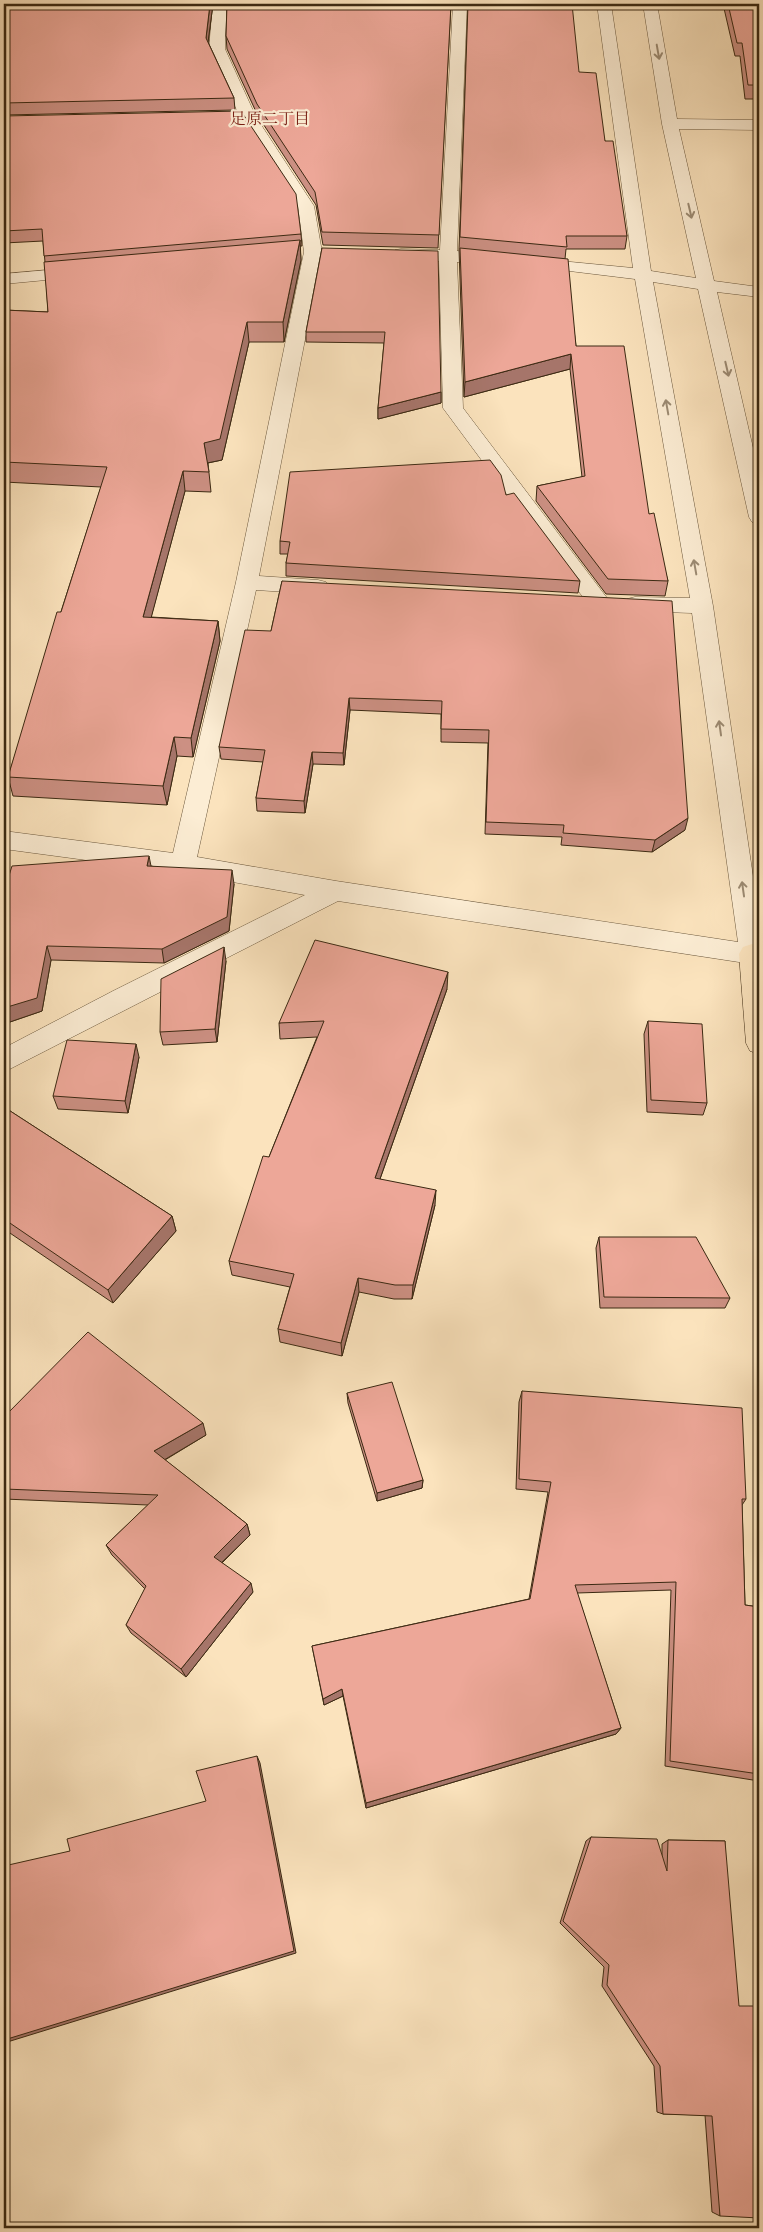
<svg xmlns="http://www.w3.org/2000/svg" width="763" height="2232" viewBox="0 0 763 2232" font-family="'Sorts Mill Goudy','Noto Serif JP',serif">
  <rect width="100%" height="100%" fill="#fbe3bd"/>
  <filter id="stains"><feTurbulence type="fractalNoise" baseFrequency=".004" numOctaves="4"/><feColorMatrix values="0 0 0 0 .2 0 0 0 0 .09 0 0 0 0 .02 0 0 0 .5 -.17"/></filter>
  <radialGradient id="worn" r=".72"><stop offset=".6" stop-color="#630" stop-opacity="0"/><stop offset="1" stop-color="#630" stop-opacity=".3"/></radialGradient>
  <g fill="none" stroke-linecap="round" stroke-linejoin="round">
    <defs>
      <path id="minor" d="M213,4H227L225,49L256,117L314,206L322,252L259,576L318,580L326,582L329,587L326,592L318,594L256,590L197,857L336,881L738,942L692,613L635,611L627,609L624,604L627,599L635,597L690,598L635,279L553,269L457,262L463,408L607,598L610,603L607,608L599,610L591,608L443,408L439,261L401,259L395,258L392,254L395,250L401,249L440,250L453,4H467L457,251L633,268L597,4H611L651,271L696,278L662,124L643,4H657L677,119L759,120V130L679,129L714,281L759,287V297L717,292L759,474V523L752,522L749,517L698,289L653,282L713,606L759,917V962L752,964L338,901L4,1072V1048L113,991L305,895L183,873L4,849V831L173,853L236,582L304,252L298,206L240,117L209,49Z
        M82,267L88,268L91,272L88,276L4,284V274Z"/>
      <path id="major" d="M752,944L759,946V1054L750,1051L746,1043L739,954L743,947Z"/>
    </defs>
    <use href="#minor" stroke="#6b583d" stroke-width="1"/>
    <use href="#major" stroke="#3b2912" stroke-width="1"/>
    <use href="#minor" fill="#fcedd4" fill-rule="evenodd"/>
    <use href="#major" fill="#fbe3bd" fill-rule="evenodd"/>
  </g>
  <path fill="#cc9083" stroke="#3b2912" d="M4,4H213L208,42L234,98L235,110L4,115V116L301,234L302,246H300L301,260L284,342H249L222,460L208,463L211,492L185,491L151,617L218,621L220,641L193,757L177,756L167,805L13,796L8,777L101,487L4,482V310L48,312L45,262L43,241L4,243Z
    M227,4H453H451L438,248L323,245L316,205L258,116L227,49L226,36Z
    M468,4L579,72L605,141L627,236L625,249H566L565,259L576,346L649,514L668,581L665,596L606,594L536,501L537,486L582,477L570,369L464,397L459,249Z
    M723,4H759V99H745L740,56H735Z
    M322,248L441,392V403L378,419V408L384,343L306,342V332Z
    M506,495L580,581L578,593L286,576V563L288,554H280V541Z
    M282,581L685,830L652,852L561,845L562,837L485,834L488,743L441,742V714L350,710L344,765L313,764L305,813L257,811L256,798L263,762L221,759L219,747L271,631Z
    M151,866L234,884L229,931L164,963L51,960L42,1011L4,1024V882H7Z
    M226,961L217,1042L163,1045L160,1032Z
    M447,989L380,1179L435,1205L412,1299H394L359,1292L342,1356L280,1342L278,1329L290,1287L232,1275L229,1261L269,1157L317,1037L280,1039L279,1023Z
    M648,1021L707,1103L703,1115L647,1112L644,1034Z
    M139,1057L128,1113L58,1109L53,1096Z
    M4,1107L172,1216L176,1231L113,1303L4,1229Z
    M599,1237L730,1298L725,1308H600L596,1248Z
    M522,1391L746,1499L742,1505L745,1605L759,1607V1781L665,1766L671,1590L577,1593L621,1728L616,1734L366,1808L343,1696L324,1705L312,1646L529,1599L548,1492L516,1489L519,1402Z
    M347,1393L423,1480L422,1488L377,1501L348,1403Z
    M4,1417L206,1435L165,1460L247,1524L250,1535L222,1563L253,1592L186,1677L131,1633L126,1625L145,1589L112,1555L106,1545L148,1505L4,1499Z
    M591,1837L662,1856V1844L668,1840L725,1841L720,2216L712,2212L705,2115L663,2114L657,2112L654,2066L602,1986L604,1967L560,1923L586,1841Z"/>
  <path fill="#a6756a" stroke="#3b2912" d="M210,4H213L207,50L206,38Z
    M300,240L301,260L284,342L283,322Z
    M247,322L249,342L222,460L207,463L204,443Z
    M571,354L570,369L464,397L465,382Z
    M441,392V403L378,419V408Z
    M183,471L185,491L146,637L143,617Z
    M218,621L220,641L193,757L191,738Z
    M349,698L350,710L344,765L343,753Z
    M174,737L177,756L167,805L163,786Z
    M312,752L313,764L305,813L304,801Z
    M688,818L685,830L652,852L655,840Z
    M149,856L152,871L147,866Z
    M232,870L234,884L229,931L164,963L162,949Z
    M47,946L51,960L42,1011L4,1024V1008Z
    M224,947L226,961L217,1042L215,1029Z
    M448,972L447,989L375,1193V1178Z
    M136,1044L139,1057L128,1113L125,1101Z
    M436,1190L435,1205L412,1299L413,1285Z
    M172,1216L176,1231L113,1303L108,1290Z
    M358,1278L359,1292L342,1356L341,1343Z
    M203,1423L206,1435L159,1463L154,1451Z
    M423,1480L422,1488L377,1501V1493Z
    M247,1524L250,1535L217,1567L214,1557Z
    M251,1583L253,1592L186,1677L181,1669Z
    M342,1689L343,1696L324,1705L323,1699Z
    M621,1728L616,1734L366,1808V1803Z
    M257,1756L260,1763L296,1953L4,2043V2040Z"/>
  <path fill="#eda798" stroke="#3b2912" d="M4,4H210L206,38L234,98L4,103Z
    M227,4H451L439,235L322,232L315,192L257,104L226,36Z
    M468,4H572L579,72L596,73L605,141H613L627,236H566L567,247L460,237Z
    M728,4H759V85H748L742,43H737Z
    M241,111L296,194L301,234L44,256L42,229L4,231V116Z
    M300,240L283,322H247L220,439L204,443L209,472L183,471L143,617L218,621L191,738L174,737L163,786L8,777L57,612H61L107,467L4,462V310L48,312L44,262Z
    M322,248L438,251L441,392L378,408L385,332H306Z
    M460,248L568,259L576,346H624L649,514L654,513L668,581L608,579L537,486L585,476L571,354L465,382Z
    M490,460L501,475L506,495L514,493L580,581L286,563L290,542L280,541L290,472Z
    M282,581L672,601L688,818L655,840L563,833L564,825L486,822L489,730L441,729L442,701L349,698L343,753L312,752L304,801L256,798L265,750L219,747L245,630L271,631Z
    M146,856H149L147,866L232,870L227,917L162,949L47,946L37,998L4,1008V882H7L12,866Z
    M315,940L448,972L375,1178L436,1190L413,1285H395L358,1278L341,1343L278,1329L294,1274L229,1261L263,1156L269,1157L324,1021L279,1023Z
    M224,947L215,1029L160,1032L161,979Z
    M648,1021L702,1024L707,1103L651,1100Z
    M67,1040L136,1044L125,1101L53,1096Z
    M4,1107L172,1216L108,1290L4,1219Z
    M599,1237H696L730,1298L604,1297Z
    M88,1332L203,1423L154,1451L247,1524L214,1557L251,1583L181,1669L126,1625L146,1586L106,1545L158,1495L4,1489V1417Z
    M392,1382L423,1480L377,1493L347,1393Z
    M522,1391L742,1408L746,1499H742L745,1605L759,1607V1774L670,1761L676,1582L575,1585L621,1728L366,1803L342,1689L323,1699L312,1646L530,1599L551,1482L519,1479Z
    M257,1756L294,1951L4,2040V1866L70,1851L67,1839L206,1801L196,1771Z
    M591,1837L657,1839L667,1871L668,1840L725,1841L739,2006H759V2218L720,2216L712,2116L663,2114L660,2066L607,1985L609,1965L563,1921Z"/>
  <defs><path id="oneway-shaft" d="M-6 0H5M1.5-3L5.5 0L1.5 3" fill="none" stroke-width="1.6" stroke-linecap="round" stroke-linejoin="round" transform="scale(1.25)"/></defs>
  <g stroke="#9c8b73">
    <use href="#oneway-shaft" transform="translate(658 52) rotate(80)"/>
    <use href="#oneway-shaft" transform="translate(690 211) rotate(77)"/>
    <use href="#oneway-shaft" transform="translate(727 369) rotate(77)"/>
    <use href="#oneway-shaft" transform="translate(667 407) rotate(-100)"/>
    <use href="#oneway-shaft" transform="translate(695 567) rotate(-100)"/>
    <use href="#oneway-shaft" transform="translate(720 728) rotate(-98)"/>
    <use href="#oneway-shaft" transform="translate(743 889) rotate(-98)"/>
  </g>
  <g text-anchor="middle" stroke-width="4.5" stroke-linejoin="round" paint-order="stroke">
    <g font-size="16" fill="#7a1f14" stroke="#fcedd4">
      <text x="270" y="124">足原二丁目</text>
    </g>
  </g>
  <rect width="763" height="2232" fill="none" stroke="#fbe3bd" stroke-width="20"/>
  <rect x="5" y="5" width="753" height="2222" fill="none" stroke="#3b2912" stroke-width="2.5"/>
  <rect x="10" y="10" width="743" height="2212" fill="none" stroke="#3b2912"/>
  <rect width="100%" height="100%" filter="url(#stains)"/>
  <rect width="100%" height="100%" fill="url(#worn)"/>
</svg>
